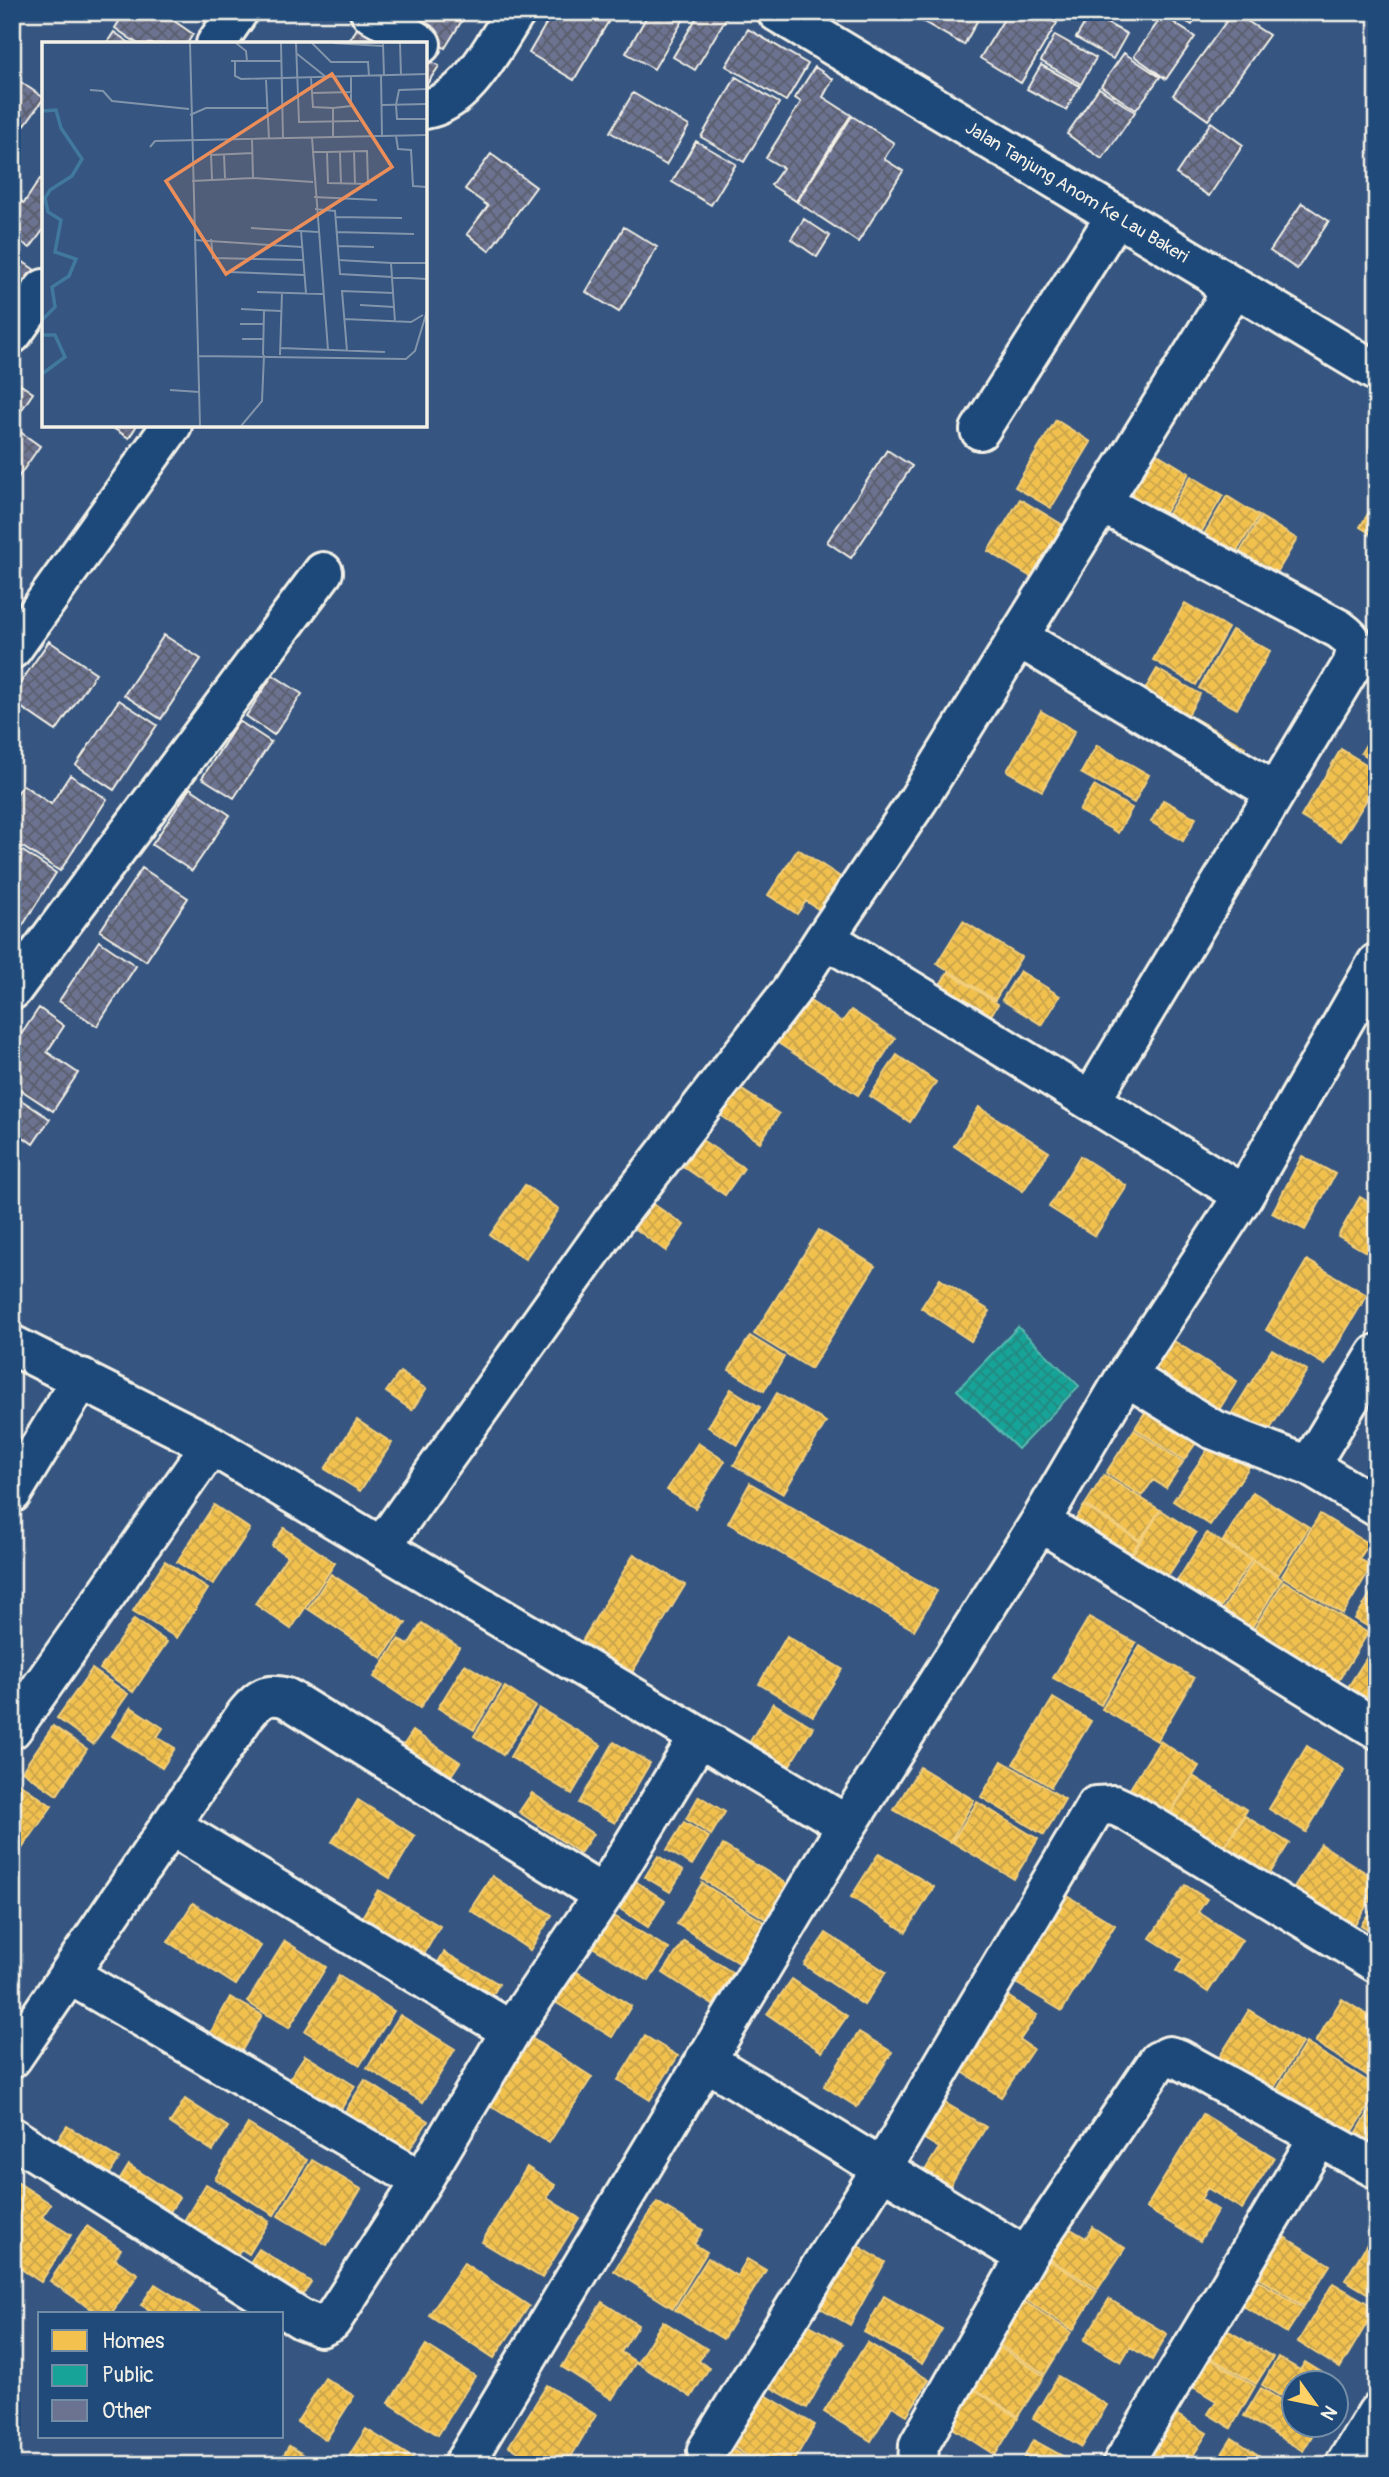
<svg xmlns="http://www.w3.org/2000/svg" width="1389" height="2477" viewBox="0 0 1389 2477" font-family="Pangolin,sans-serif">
  <defs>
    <pattern id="homes-cross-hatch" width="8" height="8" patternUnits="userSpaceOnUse" patternTransform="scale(1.75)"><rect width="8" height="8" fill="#f2c14e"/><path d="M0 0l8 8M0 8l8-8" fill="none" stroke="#c8a34c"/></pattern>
    <pattern id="public-cross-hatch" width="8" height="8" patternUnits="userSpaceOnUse" patternTransform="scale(1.75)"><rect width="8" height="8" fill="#17a398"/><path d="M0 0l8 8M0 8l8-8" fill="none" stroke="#26887f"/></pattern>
    <pattern id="building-cross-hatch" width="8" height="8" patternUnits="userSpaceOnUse" patternTransform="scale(1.75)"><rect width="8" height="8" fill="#6c7391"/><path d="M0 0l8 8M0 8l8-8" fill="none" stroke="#5a5e6c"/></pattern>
  </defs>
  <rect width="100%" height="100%" fill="#365681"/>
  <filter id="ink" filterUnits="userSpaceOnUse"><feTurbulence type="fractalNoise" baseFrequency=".0143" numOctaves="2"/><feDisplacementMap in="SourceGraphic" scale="14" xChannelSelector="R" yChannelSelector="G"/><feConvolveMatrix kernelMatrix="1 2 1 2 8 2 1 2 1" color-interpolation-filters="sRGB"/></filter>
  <g filter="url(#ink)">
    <path fill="url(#homes-cross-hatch)" stroke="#f3cf7c" stroke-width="2" d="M1056,420L1091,442L1051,508L1015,487Z
      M1151,450L1189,473L1157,526L1119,503Z
      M1191,476L1223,495L1193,546L1160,527Z
      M1227,496L1259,516L1228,565L1197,546Z
      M1020,499L1063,525L1031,577L988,551Z
      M1377,499V538L1360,527Z
      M1261,517L1297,539L1267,589L1231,567Z
      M1185,603L1228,628L1196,685L1153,660Z
      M1232,630L1270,651L1237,709L1199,688Z
      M1157,669L1200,694L1188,715L1144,691Z
      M1041,711L1075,731L1042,791L1007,771Z
      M1194,718L1245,747L1235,764L1184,735Z
      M1377,726V762L1361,753Z
      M1097,745L1149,775L1134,803L1081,773Z
      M1341,749L1377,771V783L1341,841L1301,817Z
      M1094,786L1132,808L1118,833L1079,811Z
      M1163,800L1196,818L1183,841L1151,822Z
      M798,849L845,880L824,913L806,901L797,914L768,895Z
      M963,921L1021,957L995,1000L937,963Z
      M1020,971L1060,996L1042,1025L1002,1000Z
      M948,972L998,1004L981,1031L931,999Z
      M807,999L842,1022L851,1010L895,1038L858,1095L778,1043Z
      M897,1055L936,1082L910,1122L870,1096Z
      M736,1086L779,1114L760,1142L719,1114Z
      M979,1107L1049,1152L1023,1191L954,1146Z
      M702,1140L744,1168L725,1195L684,1167Z
      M1080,1156L1127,1186L1095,1236L1049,1207Z
      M1302,1156L1335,1174L1305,1230L1272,1213Z
      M525,1185L559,1209L525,1259L490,1235Z
      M1360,1197L1377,1207V1250L1373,1256L1338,1236Z
      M646,1199L684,1225L666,1251L629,1224Z
      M819,1230L875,1266L811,1369L754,1334Z
      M1307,1260L1367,1295L1325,1365L1266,1330Z
      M940,1279L990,1311L971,1341L921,1308Z
      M750,1336L784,1357L764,1391L729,1370Z
      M1174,1341L1237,1381L1210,1424L1146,1385Z
      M1272,1349L1307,1370L1267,1434L1232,1413Z
      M400,1372L426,1389L412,1410L386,1392Z
      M731,1389L760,1407L738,1445L708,1427Z
      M777,1393L826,1422L783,1494L734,1465Z
      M1155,1397L1205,1430L1184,1460L1135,1428Z
      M357,1420L392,1443L360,1491L325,1469Z
      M1134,1430L1183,1462L1166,1488L1153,1480L1142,1496L1106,1473Z
      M698,1443L725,1461L695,1508L667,1490Z
      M1212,1443L1249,1467L1210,1525L1173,1501Z
      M1104,1475L1160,1510L1140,1540L1085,1505Z
      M750,1483L937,1591L914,1630L728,1523Z
      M1253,1492L1309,1527L1278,1575L1223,1541Z
      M214,1505L250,1529L213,1585L177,1562Z
      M1084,1506L1139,1541L1122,1568L1067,1533Z
      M1161,1510L1196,1533L1158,1591L1123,1569Z
      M1320,1514L1369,1544L1359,1559L1372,1566L1343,1614L1282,1576Z
      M284,1528L335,1563L291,1629L255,1604L287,1556L272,1546Z
      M1207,1533L1251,1560L1212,1621L1169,1594Z
      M634,1554L685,1585L631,1674L581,1643Z
      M165,1561L208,1589L177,1638L133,1611Z
      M1253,1561L1282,1579L1244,1640L1215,1623Z
      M331,1574L406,1623L382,1658L308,1609Z
      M1284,1581L1368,1633L1330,1694L1246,1642Z
      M1377,1583V1632L1355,1619Z
      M1089,1617L1136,1643L1101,1705L1053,1678Z
      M134,1619L167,1642L133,1692L100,1669Z
      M422,1623L459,1647L420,1708L374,1677L399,1639L408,1645Z
      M787,1636L842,1669L813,1716L759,1684Z
      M1376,1643L1377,1644V1708L1343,1695Z
      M1140,1646L1194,1678L1157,1741L1102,1709Z
      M465,1664L501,1686L474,1730L438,1708Z
      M92,1669L128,1694L93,1744L57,1718Z
      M505,1687L535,1706L503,1755L474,1736Z
      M1053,1698L1091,1721L1051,1787L1013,1764Z
      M773,1703L813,1727L782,1778L742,1755Z
      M131,1707L163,1728L157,1737L175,1748L162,1768L112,1736Z
      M539,1708L601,1745L572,1794L510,1757Z
      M53,1726L87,1749L57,1795L22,1771Z
      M413,1731L460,1762L448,1780L401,1749Z
      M1160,1741L1199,1766L1161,1828L1121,1803Z
      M614,1742L650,1763L615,1823L579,1803Z
      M1307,1746L1344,1770L1306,1832L1269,1809Z
      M1002,1761L1065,1799L1044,1835L981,1797Z
      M920,1767L974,1800L950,1842L894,1810Z
      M1193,1776L1247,1810L1222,1850L1169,1817Z
      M16,1781L52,1806L16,1857L12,1855V1786Z
      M532,1793L593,1834L580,1853L519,1812Z
      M699,1796L725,1812L711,1835L686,1819Z
      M358,1800L415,1836L390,1878L332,1842Z
      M977,1802L1038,1839L1014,1879L952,1842Z
      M1245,1816L1289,1843L1267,1878L1223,1850Z
      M684,1822L709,1837L692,1865L667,1850Z
      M1321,1844L1377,1880V1890L1351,1930L1291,1892Z
      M723,1845L794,1888L772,1923L702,1879Z
      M879,1853L934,1887L906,1932L851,1897Z
      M658,1856L683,1871L670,1892L645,1877Z
      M492,1876L552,1915L530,1950L470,1910Z
      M628,1876L665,1901L648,1927L611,1903Z
      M702,1883L769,1925L744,1966L677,1924Z
      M1185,1885L1207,1899L1198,1912L1242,1940L1208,1992L1176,1971L1183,1959L1150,1938Z
      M378,1890L440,1926L419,1963L357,1926Z
      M1066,1895L1115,1925L1062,2011L1014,1982Z
      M1377,1901V1935L1361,1925Z
      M193,1903L261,1946L236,1985L168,1942Z
      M609,1913L669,1949L649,1981L589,1945Z
      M826,1933L886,1972L864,2005L804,1965Z
      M285,1941L326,1967L289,2028L247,2002Z
      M684,1941L733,1973L713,2005L663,1973Z
      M444,1952L499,1984L485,2008L430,1976Z
      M574,1970L631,2006L612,2037L555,2002Z
      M339,1976L394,2011L360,2065L305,2031Z
      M792,1979L847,2016L822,2052L767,2014Z
      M1006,1995L1037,2015L1020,2040L1033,2049L1001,2097L958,2069Z
      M230,1997L262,2015L236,2061L205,2043Z
      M1342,1999L1377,2021L1376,2081L1315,2042Z
      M1249,2010L1302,2043L1270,2094L1217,2061Z
      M400,2015L455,2049L423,2102L367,2068Z
      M859,2032L892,2052L857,2107L824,2086Z
      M525,2034L592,2077L549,2143L483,2101Z
      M645,2036L678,2056L650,2100L618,2080Z
      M1306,2043L1377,2087V2094L1346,2142L1273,2096Z
      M305,2055L355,2086L335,2119L284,2087Z
      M365,2080L428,2121L401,2162L339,2121Z
      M185,2099L228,2127L213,2151L170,2123Z
      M1377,2099V2164L1348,2147Z
      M942,2101L986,2127L949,2187L924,2172L939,2148L921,2137Z
      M1203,2114L1274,2157L1242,2209L1207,2188L1201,2199L1218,2210L1200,2241L1146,2208Z
      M248,2124L307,2160L274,2215L215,2179Z
      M67,2126L119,2159L102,2186L49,2153Z
      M312,2160L361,2189L327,2245L278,2216Z
      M129,2165L179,2197L162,2225L111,2194Z
      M527,2167L555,2185L547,2198L579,2218L542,2278L482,2242Z
      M17,2182L51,2204L42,2217L71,2235L41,2282L12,2263V2190Z
      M206,2184L269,2221L249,2254L241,2249L232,2263L178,2231Z
      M657,2202L703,2230L694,2244L707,2252L673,2308L614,2271Z
      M1064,2225L1086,2238L1092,2227L1125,2248L1098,2289L1045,2256Z
      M87,2226L121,2249L115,2259L138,2274L111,2314H99L50,2281Z
      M1374,2233L1377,2235V2299L1345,2280Z
      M1283,2236L1330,2265L1304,2306L1249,2271L1267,2243L1275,2248Z
      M853,2243L885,2262L850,2325L817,2306Z
      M259,2249L311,2282L297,2303L245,2270Z
      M1042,2256L1097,2291L1073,2330L1017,2294Z
      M708,2258L737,2276L747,2259L766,2270L723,2339L675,2310Z
      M464,2263L529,2306L494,2358L429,2315Z
      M1245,2272L1303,2308L1287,2333L1229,2297Z
      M1333,2283L1376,2308L1340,2368L1298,2342Z
      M155,2284L202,2314H156L141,2305Z
      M884,2296L942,2329L922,2364L864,2332Z
      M1109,2299L1167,2334L1152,2360L1130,2347L1121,2362L1084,2340Z
      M602,2302L638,2325L621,2352L636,2362L612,2399L562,2367Z
      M1025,2302L1071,2332L1045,2374L998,2344Z
      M663,2321L707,2349L699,2361L709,2368L691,2397L637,2363Z
      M806,2323L843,2344L807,2408L770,2387Z
      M1222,2327L1273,2357L1256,2384L1205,2354Z
      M867,2342L929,2380L907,2415L892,2406L871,2441L824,2412Z
      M426,2345L475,2376L438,2435L389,2403Z
      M996,2345L1044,2376L1018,2416L971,2386Z
      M1205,2356L1255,2386L1231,2428L1208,2414L1216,2401L1188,2384Z
      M1278,2357L1300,2370L1305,2362L1331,2378L1329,2382H1294V2404L1262,2385Z
      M1058,2376L1107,2405L1082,2447L1033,2418Z
      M325,2378L354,2396L326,2440L297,2422Z
      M547,2385L596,2415L566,2465H540L509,2446Z
      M972,2388L1018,2418L995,2455L948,2425Z
      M1261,2388L1294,2408V2424H1319L1303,2451L1244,2416Z
      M764,2394L815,2425L791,2465H762L732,2446Z
      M1174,2413L1207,2433L1191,2459L1200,2465H1132Z
      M366,2429L421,2463L419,2465H343Z
      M1232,2438L1274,2465H1215Z
      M1033,2440L1066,2458L1063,2465H1020Z
      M289,2446L321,2465H278Z
      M732,2449L758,2465H723Z"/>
    <path fill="url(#public-cross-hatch)" stroke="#59bab0" stroke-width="2" d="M1018,1327L1079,1386L1018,1449L957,1390Z"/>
    <path fill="url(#building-cross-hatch)" stroke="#f4f1e8" stroke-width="2" d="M125,12H161L193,34L187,44H138L115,28Z
      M387,12H453L463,19L445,48Z
      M553,12H614L574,80L529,53Z
      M641,12H688L654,69L626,53L647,16Z
      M700,12L728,15L695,70L673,57Z
      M920,12H982L964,45L917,18Z
      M993,12H1050L1046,18L1057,23L1021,83L980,58L1004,19Z
      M1169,12H1199L1192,25Z
      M1233,12L1269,35L1208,120L1173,95Z
      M1090,14L1127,34L1113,59L1076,38Z
      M1163,15L1195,37L1166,79L1134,56Z
      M364,18L404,44H347Z
      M748,29L808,64L786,101L726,66Z
      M114,32L131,44H106Z
      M1055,35L1096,58L1081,84L1041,61Z
      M1124,53L1160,77L1136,110L1101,86Z
      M425,58L439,66L425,87Z
      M1041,65L1080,86L1066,110L1027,89Z
      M815,67L833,79L823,97L851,115L796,201L771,185L783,168L766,158L801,102L795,98Z
      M12,76L44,98L24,126L12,118Z
      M736,77L779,103L744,162L701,137Z
      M1099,88L1135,112L1102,159L1067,134Z
      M633,93L689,126L666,165L610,132Z
      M852,116L894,143L884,159L903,171L858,242L797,202Z
      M1211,122L1243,145L1209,196L1176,174Z
      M696,141L736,164L711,205L672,182Z
      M491,154L536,187L489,251L467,234L488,206L465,189Z
      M40,179L44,181V229L30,248L12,236V195L24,203Z
      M1302,203L1329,221L1297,269L1270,251Z
      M804,219L830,236L817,257L791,239Z
      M624,227L657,247L619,312L586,292Z
      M19,259L42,275L29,295L12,284V269Z
      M15,381L33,393L12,424V385Z
      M108,425H137L129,438Z
      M12,426L40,446L12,486Z
      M887,450L912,466L851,558L827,542Z
      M164,635L201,659L161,719L124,695Z
      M49,641L96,673L56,731L12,701V695Z
      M273,675L302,694L274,735L246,716Z
      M119,700L157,725L114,790L76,765Z
      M239,721L271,742L234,798L202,778Z
      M70,775L107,799L60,871L12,840V801L23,785L51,804Z
      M190,788L230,815L192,871L152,845Z
      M12,844L56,873L16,936L12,934Z
      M142,868L188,898L146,961L100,931Z
      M99,941L136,966L97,1026L59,1001Z
      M39,1008L64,1026L47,1052L78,1073L53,1111L12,1084V1048Z
      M12,1094L50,1119L33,1144L12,1129Z"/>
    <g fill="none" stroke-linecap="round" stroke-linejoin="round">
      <defs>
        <path id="minor" d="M370,12L421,44
          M216,44L238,12
          M425,109C468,102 494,44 516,12
          M12,334L44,289
          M980,430L1116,216
          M1018,637L1275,792
          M12,649L172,425
          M825,938L918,800L1229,296L1214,275
          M12,990L323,572
          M1091,1100L1352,665C1359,646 1354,640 1339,629L1103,504
          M12,1345L211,1445L847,1825
          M1126,1376L1212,1429L1309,1466L1377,1507
          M1309,1466L1377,1354
          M12,1493L82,1378
          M1040,1522L1377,1729
          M382,1546L611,1224L791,991L825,938L1244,1195
          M12,1729L211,1445
          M170,1825L511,2031
          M70,1975L422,2181
          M12,2058L246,1714C259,1698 267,1692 287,1698L603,1895
          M705,2060L1026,2257
          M12,2137L301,2319L321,2327L331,2322L422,2181L511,2031L603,1895L699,1737
          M707,2450L882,2168L1096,1806L1114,1805L1129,1812L1377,1963
          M463,2465L847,1825L1040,1522L1126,1376L1244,1195L1377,963
          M918,2465L919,2445L1026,2257L1158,2061L1169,2056L1179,2059L1377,2169
          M1122,2465L1319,2137
          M1345,2465L1377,2413"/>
        <path id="major" d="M777,12L1377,372"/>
      </defs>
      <use href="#minor" stroke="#f4f1e8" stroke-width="44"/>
      <use href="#major" stroke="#f4f1e8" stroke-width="44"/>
      <use href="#minor" stroke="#1f4a7a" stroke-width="38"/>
      <use href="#major" stroke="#1f4a7a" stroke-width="38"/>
    </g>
  </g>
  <g text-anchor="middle" stroke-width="7" stroke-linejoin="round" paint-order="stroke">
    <g font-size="18" fill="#f4f1e8" stroke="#1f4a7a">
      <text transform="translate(1077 192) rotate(31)" y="6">Jalan Tanjung Anom Ke Lau Bakeri</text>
    </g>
  </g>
  <g transform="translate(42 42)">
    <rect width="385" height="385" fill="#365681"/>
    <path fill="none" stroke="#41789d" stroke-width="3.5" d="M0,69L14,68L19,86L40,117L30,134L8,148L3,156L6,170L19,178L13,210L34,217L27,234L10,245L13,265L0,278M0,293H13L23,315L0,332"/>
    <path fill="none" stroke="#8294aa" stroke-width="2" d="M148,1L158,384M194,1L204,9L205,19M239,1L241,97M254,1L257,80L317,79M270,1L289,20H326L327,34M291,1L341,4M358,1L359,33M341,2L342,34M254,11L284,35M189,19H239M193,19V34L199,37L385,32M339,34L340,94M269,36L271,65L291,66L309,64V35M224,38L227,97M385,47L357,48L354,63L355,77H385M48,48L61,49L70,59L147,67M270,51L310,50M340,63L385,62M291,66V96M148,73L164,66H225M354,94L356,107L369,108L371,144L385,145M270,96L286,308M210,97L211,136L271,140M108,105L113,99L385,93M312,109L313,142M270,110H285L325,109L326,142L286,141L285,110M298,110L299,142M182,113L183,136M170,137L169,113L211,111M150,139L211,136M272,155L335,158M273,167L293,169L298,232L385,237M293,175L360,176M209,186L276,190M259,189L264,251M294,190L372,192M169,197L171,216L261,218M152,198L260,205M295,204L332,205M296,218L349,221L353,280M349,221H385M187,230L262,233M215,250L281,252M318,263L352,265M199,267L239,269M302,277L369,280L381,273M198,282H222M200,297H222M239,306L343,310M305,309L300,249L352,251M221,313L222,268M238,313L240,250M156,314L364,317L373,309L385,269M128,348L157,350M199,384L220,359L222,313"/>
    <path fill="#ec8e59" fill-opacity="0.15" stroke="#ec8e59" stroke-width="3.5" d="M290,32L350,125L184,232L124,139Z"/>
    <rect width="385" height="385" fill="none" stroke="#f4f1e8" stroke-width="3.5"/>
  </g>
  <rect width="1389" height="2477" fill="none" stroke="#1f4a7a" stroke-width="42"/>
  <rect x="21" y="21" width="1347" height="2435" fill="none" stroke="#f4f1e8" stroke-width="2.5" filter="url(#ink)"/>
  <rect x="38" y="2312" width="245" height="126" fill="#1f4a7a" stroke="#748da6" stroke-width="2"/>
  <rect x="52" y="2330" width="35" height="21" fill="#f2c14e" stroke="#748da6" stroke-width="2"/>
  <text x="102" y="2348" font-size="21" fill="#f4f1e8">Homes</text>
  <rect x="52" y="2365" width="35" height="21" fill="#17a398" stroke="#748da6" stroke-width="2"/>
  <text x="102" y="2382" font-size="21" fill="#f4f1e8">Public</text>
  <rect x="52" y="2400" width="35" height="21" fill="#6c7391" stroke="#748da6" stroke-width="2"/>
  <text x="102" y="2418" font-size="21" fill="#f4f1e8">Other</text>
  <g transform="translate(1315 2404) rotate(123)"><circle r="33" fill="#1f4a7a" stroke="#748da6" stroke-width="2"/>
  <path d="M0-5L12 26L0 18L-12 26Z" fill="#ffd166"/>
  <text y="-10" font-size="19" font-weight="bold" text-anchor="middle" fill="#f4f1e8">N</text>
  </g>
</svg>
